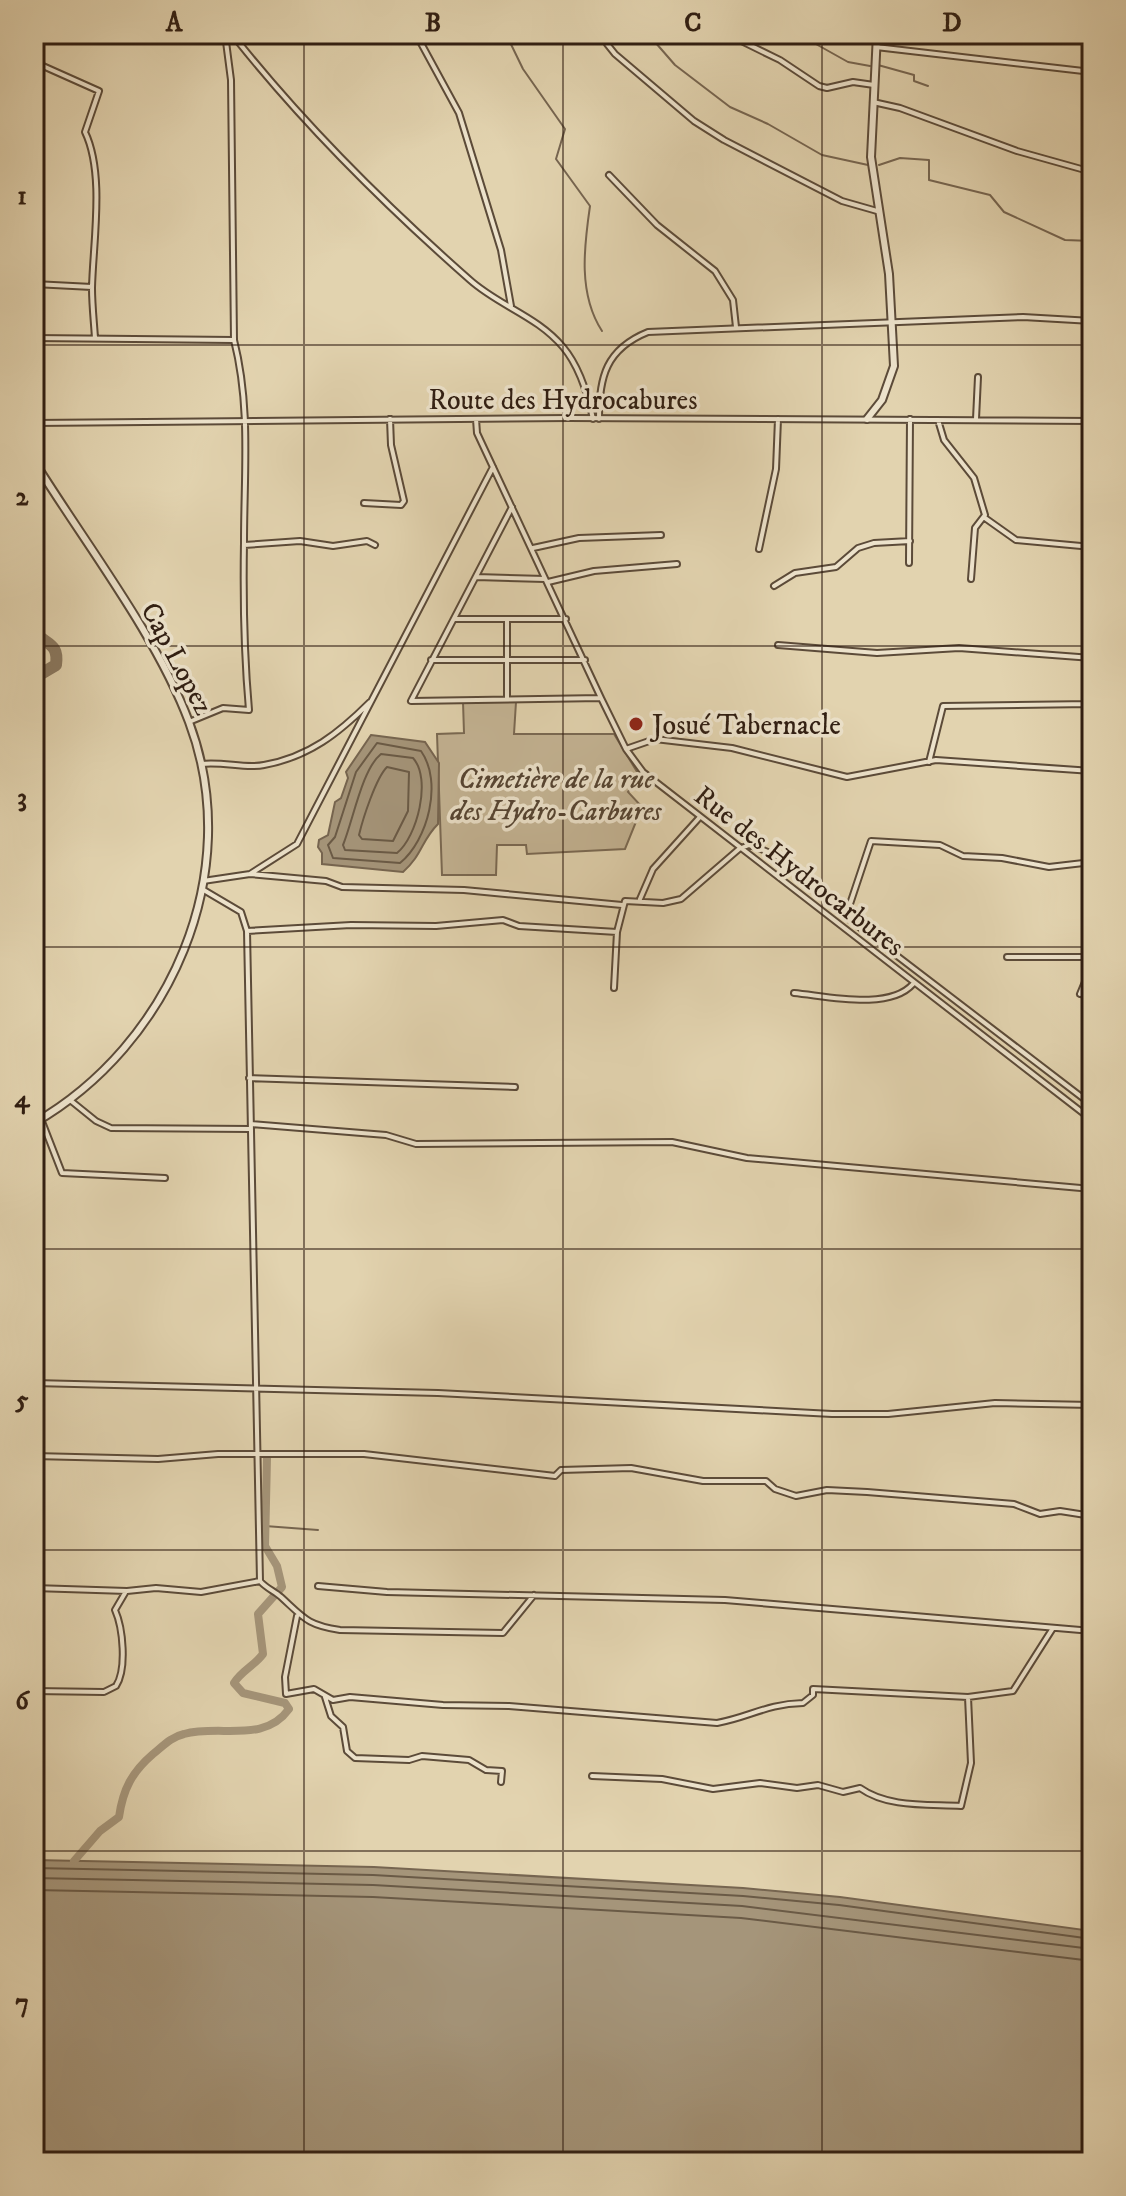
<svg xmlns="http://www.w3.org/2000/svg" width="1126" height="2196" viewBox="0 0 1126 2196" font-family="'IM FELL DW Pica',serif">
  <rect width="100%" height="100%" fill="#e2d3af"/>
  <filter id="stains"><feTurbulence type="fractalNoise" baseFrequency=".0025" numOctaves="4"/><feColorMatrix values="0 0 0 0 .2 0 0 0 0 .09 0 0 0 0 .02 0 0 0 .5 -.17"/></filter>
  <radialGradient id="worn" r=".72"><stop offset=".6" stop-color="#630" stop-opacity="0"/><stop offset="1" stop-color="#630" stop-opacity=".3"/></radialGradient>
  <path fill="#c4b494" stroke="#7a6953" stroke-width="2" d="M463,702H516L514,734H614L639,775L628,792L642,807L625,849L527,854L526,845H497L496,875H442L437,734L464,733Z"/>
  <path fill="#a5957a" stroke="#766550" stroke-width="2" d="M371,735L425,742L439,763L438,824C421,841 423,854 403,872L322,864V853L318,847L319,840L328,835L335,802L341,798L348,778L346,772Z
    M34,1860L374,1867L743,1888L840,1897L1092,1931V2162H34Z"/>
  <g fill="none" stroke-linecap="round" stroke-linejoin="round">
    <path stroke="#6a5a46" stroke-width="2" d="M377,743L421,751C443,782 428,840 400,863L333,858L328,845L335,837L356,772Z
      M381,754L413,758C432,779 417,837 397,853L345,850L343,845C353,821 362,769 381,754Z
      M387,767L409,772L408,811L393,841L362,839L359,835C363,818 376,778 387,767Z
      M34,1868L373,1875L743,1896L839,1905L1092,1939
      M34,1878L373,1885L742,1906L1092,1949
      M34,1890L373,1897L741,1918L1092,1961"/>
    <path stroke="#766550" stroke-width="2" d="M506,34L523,69L565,129L556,159L590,206C584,247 578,294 602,331
      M648,34L675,65L730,107L768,124L822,155L868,165
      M798,34L848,62L870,66
      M878,65L914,75V81L928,86
      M879,165L900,158L929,160V180L990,195L1004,212L1065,240L1092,241
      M265,1526L318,1530"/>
    <path stroke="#a5957a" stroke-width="8" d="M74,1861L100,1831L119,1817C123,1789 132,1772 153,1754C164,1745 171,1737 184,1734C220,1724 264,1744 289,1709L285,1703L243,1693L234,1683C241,1671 254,1666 263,1654L258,1614L282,1587L277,1566L265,1546L267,1458"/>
    <path stroke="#897860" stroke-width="12" d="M34,632C47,645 59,643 56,665L34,678"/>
    <defs>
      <path id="minor" d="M416,34L459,113L501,250L511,306
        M605,34L607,44L615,54L694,121L724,140L842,201L877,211
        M727,34L780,60L819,86L827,88L853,82L874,85
        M227,38L236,39C306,127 386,206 470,280C499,306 537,316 563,347C579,366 588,395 593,419
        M876,47L1092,72
        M34,62L99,91L85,132C105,174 93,242 92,288C92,305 94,322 95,338
        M873,102L900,108L1017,151L1092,172
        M609,175L657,225L715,271L733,300L736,327
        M34,284L92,287
        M34,338L234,340
        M476,419L477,433L601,698L626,749L643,772L1092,1120
        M599,419C599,377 606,349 648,332L1023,317L1092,321
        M976,419L978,377
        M938,420L944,440L974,478L985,515L975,528L971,579
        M34,423L569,418L1092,421
        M364,503L401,505L404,501L391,445L390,419
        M512,507L411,701L601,698
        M985,518L1016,540L1092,547
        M244,545L300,541L333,546L367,541L375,545
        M533,548L579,538L661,535
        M759,549L776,469L778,419
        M909,563L910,419
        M476,577L545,579
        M548,582L594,571L677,564
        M774,586L795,573L836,567L858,548L874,543L910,541
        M454,619H566
        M507,619V699
        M778,645L877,653L959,648L1092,658
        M431,660H585
        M189,722L223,708L249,710C244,654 243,598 244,542C244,473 251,407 234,340L231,80L225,34
        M626,749L655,739L732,748L847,777L936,760L1092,771
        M929,762L943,706L1091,704
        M201,764C222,761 246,769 264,765C309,757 339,733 370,702
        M1091,862L1087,777L1092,620
        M250,874L326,881L342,887L464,890L622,905
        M203,881L250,874L297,844L493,467
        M202,889L241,912L247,931L260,1581C266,1588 274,1591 281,1597C304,1618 307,1625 340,1630L503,1633L534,1595
        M640,899L653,869L699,818
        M841,913L848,910L871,841L940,845L963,856L1002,858L1049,867L1092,862
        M247,931L351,925L436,926L503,920L519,926L617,932
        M1007,957H1092
        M614,988L617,932L625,901L663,903L681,899L739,849L749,845C794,858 809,884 841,913L1092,1105
        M794,993C827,996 889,1011 913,984
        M1080,994L1087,977L1086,957
        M249,1078L515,1087
        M70,1100L96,1121L111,1128L251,1129
        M41,1119L62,1173L165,1178
        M251,1124L386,1135L416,1144L672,1142L747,1158L1092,1189
        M34,1383L438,1393L832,1414H888L995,1403L1092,1405
        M34,1456L158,1459L218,1454H364L555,1476L561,1470L631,1468L703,1481H766L775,1489L796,1496L827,1490L867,1492L1014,1504L1040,1514L1060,1511L1092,1516
        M318,1586L387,1592L725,1600L1092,1631
        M34,1588L127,1591L156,1588L201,1592L260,1581
        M297,1616L285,1677L286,1694L314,1689L333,1700L350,1697L443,1705L509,1706L717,1723C750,1717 766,1704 803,1703L813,1695V1689L968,1697L1013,1691L1053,1628
        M34,1691L104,1692L116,1686C127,1669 123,1628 115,1610L125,1593
        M325,1697L331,1716L343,1727L347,1751L355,1758L409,1760L422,1756L469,1760L486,1770L502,1771L501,1782
        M592,1776L662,1779L713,1789L760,1783L797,1788L818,1785L843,1792L860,1788C888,1808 928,1804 961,1806L971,1763L968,1697"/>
      <path id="tertiary" d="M867,419L882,400L894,366L889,274L871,157L877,34
        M34,461C84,542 156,634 189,722C246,873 170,1045 34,1123"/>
    </defs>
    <use href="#minor" stroke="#5c4b39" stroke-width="8"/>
    <use href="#tertiary" stroke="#5c4b39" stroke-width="10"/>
    <use href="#minor" stroke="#ece2cb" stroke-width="4"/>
    <use href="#tertiary" stroke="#ece2cb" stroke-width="6"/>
  </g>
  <path fill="none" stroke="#301e12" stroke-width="2" stroke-opacity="0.55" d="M304,34V2162M563,34V2162M822,34V2162M34,345H1092M34,646H1092M34,947H1092M34,1249H1092M34,1550H1092M34,1851H1092"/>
  <circle fill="#8f2418" stroke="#ece2cb" stroke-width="3" cx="636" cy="724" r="8"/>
  <g text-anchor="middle" stroke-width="7" stroke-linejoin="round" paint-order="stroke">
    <g font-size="28" fill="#301e12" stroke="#ece2cb">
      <text x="563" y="409">Route des Hydrocabures</text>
      <text transform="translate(178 658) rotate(62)" y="10">Cap Lopez</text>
      <text transform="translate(800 870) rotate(38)" y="10">Rue des Hydrocarbures</text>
    </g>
    <g font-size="28" fill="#301e12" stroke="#ece2cb" text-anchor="start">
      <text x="652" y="734">Josué Tabernacle</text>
    </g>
    <g font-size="28" font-style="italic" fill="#554432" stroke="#ece2cb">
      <text x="556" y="788">Cimetière de la rue<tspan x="556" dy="32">des Hydro-Carbures</tspan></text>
    </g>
  </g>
  <rect width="1126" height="2196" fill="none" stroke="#e2d3af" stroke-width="88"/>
  <rect x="44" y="44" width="1038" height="2108" fill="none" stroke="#301e12" stroke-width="3"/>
  <g font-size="26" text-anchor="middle" font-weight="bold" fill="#301e12">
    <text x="174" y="31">A</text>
    <text x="433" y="31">B</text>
    <text x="693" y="31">C</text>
    <text x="952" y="31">D</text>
    <text x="22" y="204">1</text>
    <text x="22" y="505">2</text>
    <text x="22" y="806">3</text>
    <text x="22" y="1107">4</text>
    <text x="22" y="1408">5</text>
    <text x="22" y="1709">6</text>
    <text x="22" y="2011">7</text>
  </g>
  <rect width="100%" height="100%" filter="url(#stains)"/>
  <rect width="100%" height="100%" fill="url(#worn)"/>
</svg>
